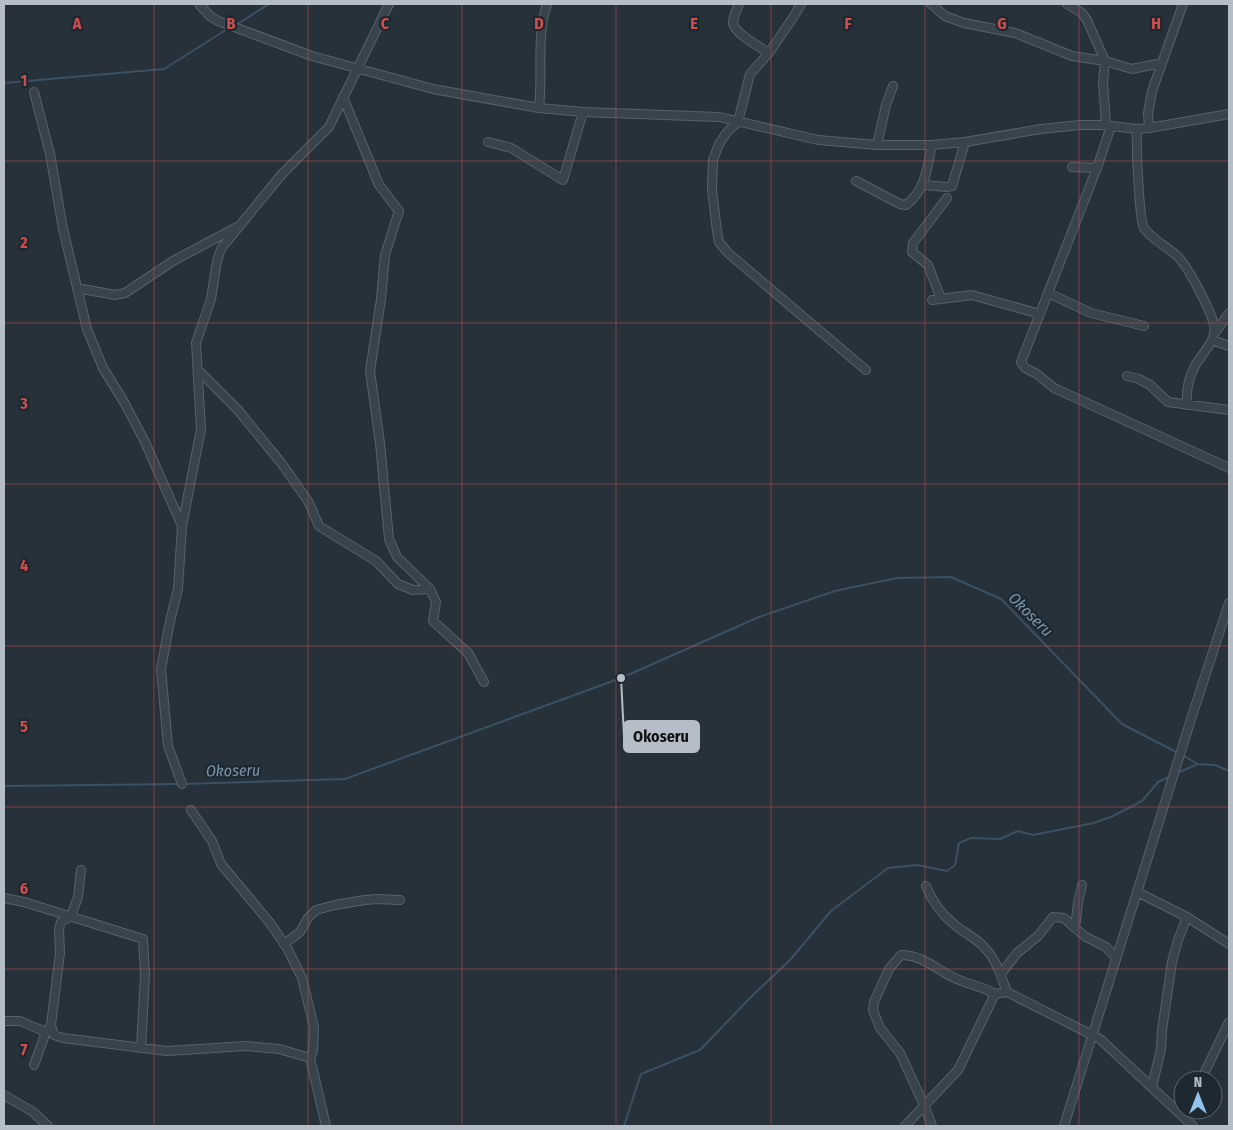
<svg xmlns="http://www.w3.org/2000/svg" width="1233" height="1130" viewBox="0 0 1233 1130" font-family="'Fira Sans Condensed',sans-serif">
  <rect width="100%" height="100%" fill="#26313a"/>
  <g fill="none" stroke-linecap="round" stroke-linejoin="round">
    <path stroke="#3b5060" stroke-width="2" d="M236,25L269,4
      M4,83L164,69L229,28
      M1182,755L1198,764L1215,765L1229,771
      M1177,773L1198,764
      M184,784L345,779L621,678L759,617L835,591L897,578L951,577L1001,599L1122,724L1178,753
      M4,786L179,784
      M624,1126L641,1074L700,1050L749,999L791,959L831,911L888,868L917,865L947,871L955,865L959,843L971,838L1000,839L1018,831L1033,835L1094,823L1113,816L1142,801L1158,782L1171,776"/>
    <defs>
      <path id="minor" d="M199,4L210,16L218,21L312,56L433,89L539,108L583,112L719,117L818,140L877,145H932L965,142L1041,129L1080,125H1102L1137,129L1149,128L1229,114
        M739,4C737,9 733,17 733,23C735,34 760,47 769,53
        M801,4L794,16L769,53L750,74L738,122L727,132L719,144L713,160L712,190L717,231L719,242L728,253L866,370
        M931,4L945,16L953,19L964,23L1015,33L1072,56L1105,61L1132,69L1162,63
        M1067,4L1082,13L1087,20L1105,61L1103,82L1106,125
        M34,92L50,154L63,229L87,329L103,368L124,402L145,442L182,526
        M343,97L379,185L399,211L385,255L381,299L370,371L380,443L389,539L397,557L430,589L436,602L433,621L468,653L484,682
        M539,108C543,74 536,37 547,4
        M1111,126L1097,168L1021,362L1025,368L1037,374L1054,388L1229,468
        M1149,128L1148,113L1152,91L1183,4
        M1137,129C1136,142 1139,219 1144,228C1151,239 1166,246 1176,255C1187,264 1211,311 1214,325C1218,340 1200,355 1194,368C1188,380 1186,392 1187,405
        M488,142L511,148L563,180L583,112
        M877,145L886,105L893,86
        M1072,167L1097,168
        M856,181L900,204L906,205C926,190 927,167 932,145
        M923,185L948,187L952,186L965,142
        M77,288L115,295L125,293L173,261L237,227
        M1048,293L1091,313L1144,326
        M941,299L928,265L912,252L913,243L947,198
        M932,300L972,295L1040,314
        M1215,333L1229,313
        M1212,340L1229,346
        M198,370L238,410L282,464L308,501L319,526L376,561L398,584L413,590L430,589
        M1127,376L1139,379L1150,385L1168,402L1229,410
        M182,784L168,746L161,669L170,621L178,589L182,526L201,429L196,343L211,299L217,261L221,249L228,240L282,174L329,127L389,4
        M191,810L212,841L221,864L270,923L287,948L302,978L314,1027L313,1051L310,1058L326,1126
        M81,870L78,897L71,916L61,922L59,929L60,953L51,1025L54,1035L63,1038L167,1051L246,1046L279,1049L310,1058
        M1082,885L1078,903L1075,928L1086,937L1106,947L1116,958
        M926,886C932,901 943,916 956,926C965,933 976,938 984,947C996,959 1001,976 1007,992
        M1137,892L1187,917L1229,944
        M4,898L24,902L143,939L145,975L141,1048
        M284,944L300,932L308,918L316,910L335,905L365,900L377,899L400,900
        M1001,974L1017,953L1038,936L1053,917L1064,918L1075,928
        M4,1021H20L46,1032L51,1025
        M34,1065L46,1032
        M1201,1080L1229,1022
        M1152,1087L1161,1049L1162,1030L1172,962L1178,940L1187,917
        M4,1095L33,1112L48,1126
        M1187,1121L1188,1110
        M905,1126L958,1070L995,994
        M932,1126L924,1105L900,1053L880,1028L873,1010L874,1002L889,969L901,955C926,955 940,974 962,981C974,986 984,987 995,994L1007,992L1100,1039L1193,1126
        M1064,1126L1192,716L1229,603"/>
    </defs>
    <use href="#minor" stroke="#576169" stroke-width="10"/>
    <use href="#minor" stroke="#39434b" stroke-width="8"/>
  </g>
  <path fill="none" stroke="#ce4e50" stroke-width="1" stroke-opacity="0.55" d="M154,4V1126M308,4V1126M462,4V1126M616,4V1126M771,4V1126M925,4V1126M1079,4V1126M4,161H1229M4,323H1229M4,484H1229M4,646H1229M4,807H1229M4,969H1229"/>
  <g text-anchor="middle" stroke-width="4.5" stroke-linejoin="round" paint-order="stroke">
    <g font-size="16" font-style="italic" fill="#7993a7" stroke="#1e2830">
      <text transform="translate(1031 614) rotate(45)" y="6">Okoseru</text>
      <text transform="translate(233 770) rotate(-1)" y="6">Okoseru</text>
    </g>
  </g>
  <g font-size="16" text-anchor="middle" font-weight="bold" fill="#ce4e50" stroke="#1e2830" stroke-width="4.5" stroke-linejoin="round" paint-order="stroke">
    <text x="77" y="29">A</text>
    <text x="231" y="29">B</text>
    <text x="385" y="29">C</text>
    <text x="539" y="29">D</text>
    <text x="694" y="29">E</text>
    <text x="848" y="29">F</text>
    <text x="1002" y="29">G</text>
    <text x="1156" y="29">H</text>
    <text x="24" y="86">1</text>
    <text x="24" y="248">2</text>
    <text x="24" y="409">3</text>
    <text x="24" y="571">4</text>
    <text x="24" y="732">5</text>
    <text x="24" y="894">6</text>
    <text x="24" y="1055">7</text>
  </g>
  <path fill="none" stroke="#b5bec6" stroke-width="2" d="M621 678L624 736"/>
  <circle fill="#b5bec6" stroke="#1e2830" stroke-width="2" cx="621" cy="678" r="5"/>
  <rect fill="#b5bec6" stroke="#b5bec6" stroke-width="2" x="624" y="721" width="75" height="31" rx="5"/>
  <g font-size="16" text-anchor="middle" font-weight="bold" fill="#111">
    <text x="661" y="742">Okoseru</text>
  </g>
  <rect width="1233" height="1130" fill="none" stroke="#b5bec6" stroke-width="10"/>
  <g transform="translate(1198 1095)"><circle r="24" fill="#1e2830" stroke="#5a646c"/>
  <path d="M0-4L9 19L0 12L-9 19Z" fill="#93c2ed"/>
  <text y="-8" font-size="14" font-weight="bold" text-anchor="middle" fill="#b5bec6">N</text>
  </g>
</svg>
